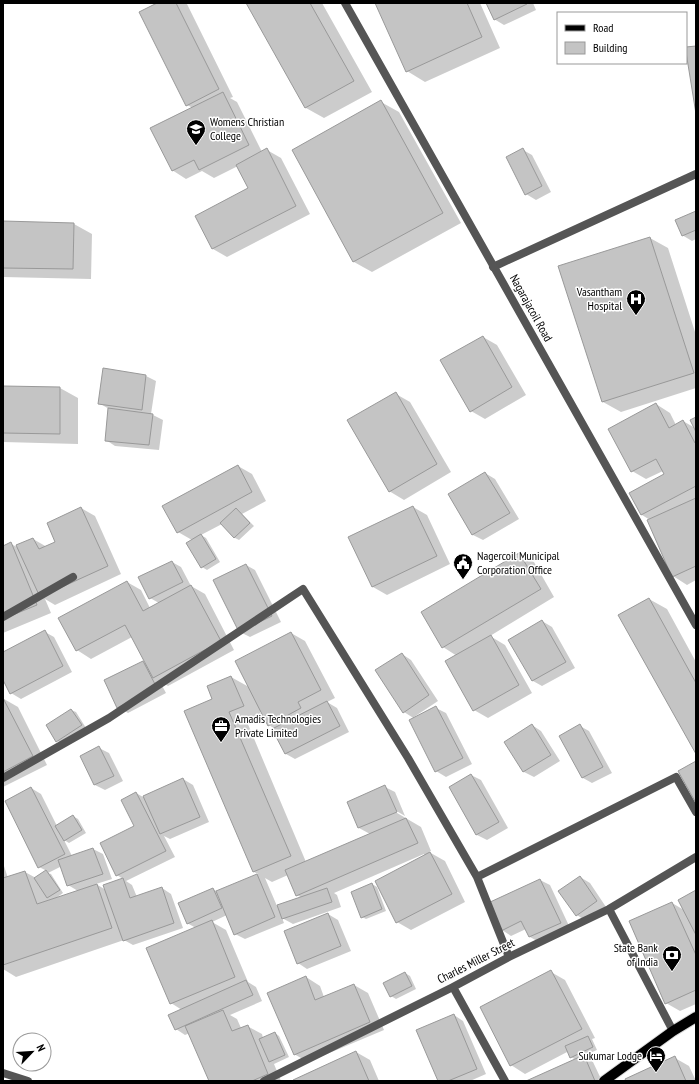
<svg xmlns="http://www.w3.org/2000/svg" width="699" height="1084" viewBox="0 0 699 1084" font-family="'PT Sans Narrow',sans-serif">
  <rect width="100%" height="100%" fill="#fff"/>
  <path fill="#0003" fill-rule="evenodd" d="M159,3H184L187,4L233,97L230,98L237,102L262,152L267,150L281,158L310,214L227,257L213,249L196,216L249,189L238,166L214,178L202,171L186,179L172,170L193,108L187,105Z
    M247,3H322L372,92L324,118L306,108Z
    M376,3H480L500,48L425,82L407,71Z
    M487,3H533L536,10L504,25L494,19Z
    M381,102L399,112L461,223L372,272L354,262L293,150Z
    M523,150L532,155L551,192L536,200L526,194Z
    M696,212V239L692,241L682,235Z
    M3,222L74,224L92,234L91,279L3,277Z
    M650,238L668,248L696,335V388L621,412L603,402Z
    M483,337L497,345L526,395L485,419L471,411Z
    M104,370L146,376L156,381L151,414L163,420L159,450L115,446L106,440L109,409L99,403Z
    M3,387L60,388L78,398V444L3,442Z
    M396,394L410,402L451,472L404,500L389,491Z
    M656,404L670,413L676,425L683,421L695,428L696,419V580L687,585L673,576L650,520L642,515L630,493L665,475L663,471L646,479L632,471Z
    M238,466L252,474L266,501L242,514L254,526L239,540L235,538L222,524L201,535L206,538L220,562L207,570L202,567L192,540L178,532Z
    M485,473L495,479L519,519L483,540L473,535L449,495Z
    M413,507L427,515L450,564L387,595L373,587L349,537Z
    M81,508L95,516L121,574L55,605L45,599L51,613L3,633V547L11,544L19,548L33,539L47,547L57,542Z
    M519,554L534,562L554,597L490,636L505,645L532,693L488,718L474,710L457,656L443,647Z
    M172,562L181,567L191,586L205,594L234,650L168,686L159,680L166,693L128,713L118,707L143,662L147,664L132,637L91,659L77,650L127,582L141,590L150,608L159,603L150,598Z
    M246,565L255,570L281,622L250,637L240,632Z
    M649,599L667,609L696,662V752Z
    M542,621L552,627L575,668L542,686L533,681Z
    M45,632L54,637L72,672L21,699L11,693L3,678V653Z
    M291,633L305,641L335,698L327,702L337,708L349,732L295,759L286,754L273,729H275L269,725L261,711L260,712L262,716L247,722L306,862L370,834L359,828L385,787L395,792L405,816L393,809L392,810L421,827L431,851L429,852L445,861L465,902L411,930L397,922L425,856L424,854L334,893L337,895L341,907L293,924L282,918L284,923L245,939L235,934L227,915L212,922L226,930L248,982L256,987L262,1001L230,1015L237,1019L241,1028L247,1026L262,1034L263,1038L275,1033L279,1036L289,1057L274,1064L281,1081H210L190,1033L185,1035L176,1029L182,1010L171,1003L196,928L187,923L213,889L218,892L258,874L254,872L214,700L231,677L249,687ZM288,875L297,895L302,898L277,906L265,878L272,882Z
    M402,654L411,660L438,701L414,717L415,719L436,708L446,713L472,764L446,777L436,771L410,721L415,719L404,712Z
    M4,699L18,707L47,765L3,787Z
    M71,710L76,712L86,728L62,743L57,741Z
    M532,725L541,731L560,761L534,777L524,772L505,742Z
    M580,726L589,731L612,773L592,783L583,778L560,736Z
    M99,748L109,753L123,781L105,790L95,785L81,756Z
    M471,775L481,780L508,828L487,840L477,835L450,787Z
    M183,779L193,785L209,822L170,839L164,836L175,857L126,881L132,885L137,897L162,888L171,894L183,928L133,945L124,940L16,977L3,969V863L8,878L25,872L36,878L47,871L39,867L31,788L41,794L57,826L73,816L78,819L86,833L69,843L64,840L72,856L93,849L103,854L112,879L96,884L106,890L123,879L117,875L135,827L136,793L143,797ZM62,866L68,885L78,891L56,898L63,893L51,874L48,873Z
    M580,877L590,883L606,907L586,921L577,915Z
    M540,880L550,885L570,928L539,942L530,937L526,929L511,936L502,930Z
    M372,884L377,887L386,911L366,919L362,917Z
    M696,891V1004L680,1011L666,1003L672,903L684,910Z
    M328,914L338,920L351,951L307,969L298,963Z
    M551,972L565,980L595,1038L592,1039L597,1050L583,1056L593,1062L602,1081H529L576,1060L571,1057L569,1051L525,1074L511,1065L481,1007Z
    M405,973L410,976L416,989L396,999L391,996Z
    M306,977L320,986L324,997L354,985L368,993L384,1030L308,1062L294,1054Z
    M454,1015L463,1021L486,1074L470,1081H439Z
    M356,1052L370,1060L379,1081H294Z
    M675,1058L689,1066L696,1081H627Z"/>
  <path fill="#c4c4c4" stroke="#999" d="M157,3H176L219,89L186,106L139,12Z
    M246,3H310L354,81L305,108Z
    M375,3H467L482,37L406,72Z
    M486,3H527V4L494,20Z
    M696,46V114L686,52V47Z
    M223,92L249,145L199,170L194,160L172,171L150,128Z
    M381,100L443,213L353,262L292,150Z
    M267,148L296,206L212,249L195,216L248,188L236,165Z
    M523,148L542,186L525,195L506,157Z
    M696,211V230L682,236L675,220Z
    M3,221L74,223L73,269L3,268Z
    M650,237L694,373L602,402L558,266Z
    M483,336L512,387L470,412L440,360Z
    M103,368L146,375L142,410L98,404Z
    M3,386L60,387V434L3,433Z
    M396,392L437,464L389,492L347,420Z
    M656,403L669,428L683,420L695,443L696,442V486L641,515L629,493L664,474L656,459L631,472L608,429Z
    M108,408L153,414L149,445L105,441Z
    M696,417V432L690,420Z
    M238,465L252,492L177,533L162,506Z
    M485,472L510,513L472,535L448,494Z
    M696,498V566L672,577L647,520Z
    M413,506L437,556L372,587L348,537Z
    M81,507L108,566L40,597L16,545L33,538L39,549L55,542L47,523Z
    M236,508L250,523L234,538L220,523Z
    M201,534L216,559L201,568L186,543Z
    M11,542L37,605L3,619V546Z
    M519,553L541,589L442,648L421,612Z
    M172,561L183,582L149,599L138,577Z
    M246,564L272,616L239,632L213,580Z
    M127,581L143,611L191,585L221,641L153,678L125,625L76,651L58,618Z
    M649,598L696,683V754L618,615Z
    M542,620L566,662L532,681L508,640Z
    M45,630L63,666L10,694L3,680V652Z
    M291,632L321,690L298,702L301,708L268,726L235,661Z
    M491,635L519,685L473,711L445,661Z
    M402,653L429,695L403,713L375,670Z
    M143,661L157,688L117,708L104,680Z
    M231,676L244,706L229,712L291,856L253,872L184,711L212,699L207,686Z
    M3,698L33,756L3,772Z
    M327,701L340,726L285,754L272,729Z
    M436,706L463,758L435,772L409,720Z
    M71,709L82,725L56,742L46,725Z
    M532,724L551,755L523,772L504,742Z
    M580,724L603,767L582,778L559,736Z
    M99,746L114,776L94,785L80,756Z
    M696,761V803L678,771Z
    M471,774L499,822L476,835L449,787Z
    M183,778L200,817L160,834L143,796Z
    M385,785L397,812L358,828L347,802Z
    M31,787L65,854L38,868L5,801Z
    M136,792L166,851L116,876L100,843L134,826L121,800Z
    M73,815L82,830L64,841L55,826Z
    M406,818L418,843L296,896L285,870Z
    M93,848L103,874L67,886L58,860Z
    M430,852L452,894L396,923L375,881Z
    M46,870L60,890L47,898L34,878Z
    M25,871L37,904L97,884L112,928L3,965V878Z
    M257,874L275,917L234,935L216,891Z
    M580,876L597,901L576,916L558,891Z
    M123,878L130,898L162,887L174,923L123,941L103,885Z
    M540,879L561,923L529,937L521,921L501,931L488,903Z
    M372,883L382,909L361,918L351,892Z
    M213,888L222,908L187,924L178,903Z
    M327,888L332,902L282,919L277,905Z
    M696,890V935L678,900Z
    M672,902L696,955V990L665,1004L629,921Z
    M328,913L341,946L297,964L284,931Z
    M212,920L235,977L170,1004L146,948Z
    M551,970L582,1029L510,1066L480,1007Z
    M405,972L412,986L390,997L383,983Z
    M306,976L315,1000L354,984L370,1022L294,1055L267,993Z
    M246,980L253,995L175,1030L168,1015Z
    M223,1010L232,1031L248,1025L268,1074L252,1081H209L185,1026Z
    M454,1014L477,1069L448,1081H438L416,1030Z
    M275,1032L285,1055L269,1062L259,1039Z
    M588,1036L593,1047L570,1058L565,1046Z
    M356,1051L369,1081H293V1080Z
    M584,1055L595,1081H526Z
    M675,1056L686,1081H626L625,1079Z"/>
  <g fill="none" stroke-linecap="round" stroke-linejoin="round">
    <defs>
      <path id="primary" d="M604,1081L673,1031L696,1017"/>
    </defs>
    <use href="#primary" stroke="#dbdbdb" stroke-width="12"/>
    <path stroke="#555" stroke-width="8" d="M493,267L696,174"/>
    <path stroke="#555" stroke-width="8" d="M3,617L73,577
      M3,778L109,718L303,589L408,758L477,877L509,957
      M477,877L676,777L696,812
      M609,909L673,1031
      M453,987L505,1081
      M3,1073L28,1081
      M264,1081L453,987L509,957L609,909L696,857"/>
    <path stroke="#555" stroke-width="8" d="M345,3L696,625"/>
    <use href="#primary" stroke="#000" stroke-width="10"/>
  </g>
  <defs>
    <symbol id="university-pin" viewBox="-11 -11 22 30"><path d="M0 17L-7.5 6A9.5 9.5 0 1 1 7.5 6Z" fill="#000" stroke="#fff"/><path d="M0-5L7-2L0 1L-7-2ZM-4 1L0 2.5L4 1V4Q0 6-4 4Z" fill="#fff"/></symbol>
    <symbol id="hospital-pin" viewBox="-11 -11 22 30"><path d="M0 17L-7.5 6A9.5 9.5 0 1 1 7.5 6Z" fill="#000" stroke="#fff"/><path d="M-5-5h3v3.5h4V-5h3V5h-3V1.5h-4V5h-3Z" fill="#fff"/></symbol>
    <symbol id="civic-pin" viewBox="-11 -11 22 30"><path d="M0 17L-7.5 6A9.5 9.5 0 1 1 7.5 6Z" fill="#000" stroke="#fff"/><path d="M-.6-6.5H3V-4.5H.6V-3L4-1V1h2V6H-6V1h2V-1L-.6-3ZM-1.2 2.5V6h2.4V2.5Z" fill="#fff"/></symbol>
    <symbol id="office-pin" viewBox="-11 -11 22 30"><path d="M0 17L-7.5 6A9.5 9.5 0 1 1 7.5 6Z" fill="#000" stroke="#fff"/><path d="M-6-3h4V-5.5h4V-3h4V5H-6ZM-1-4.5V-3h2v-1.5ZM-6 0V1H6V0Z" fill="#fff"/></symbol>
    <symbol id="bank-pin" viewBox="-11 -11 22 30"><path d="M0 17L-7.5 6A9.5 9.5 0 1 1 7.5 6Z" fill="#000" stroke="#fff"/><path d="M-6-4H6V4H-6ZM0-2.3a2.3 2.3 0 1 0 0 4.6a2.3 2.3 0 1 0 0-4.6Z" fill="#fff"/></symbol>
    <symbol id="hotel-pin" viewBox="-11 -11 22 30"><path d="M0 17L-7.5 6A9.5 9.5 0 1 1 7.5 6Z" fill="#000" stroke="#fff"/><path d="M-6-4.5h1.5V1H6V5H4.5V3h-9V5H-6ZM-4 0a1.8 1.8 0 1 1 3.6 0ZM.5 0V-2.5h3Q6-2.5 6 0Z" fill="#fff"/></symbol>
  </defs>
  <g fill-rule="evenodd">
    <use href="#university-pin" x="185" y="118" width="22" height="30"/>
    <use href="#hospital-pin" x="625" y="288" width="22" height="30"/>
    <use href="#civic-pin" x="452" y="552" width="22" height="30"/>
    <use href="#office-pin" x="210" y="715" width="22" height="30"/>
    <use href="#bank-pin" x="661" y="944" width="22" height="30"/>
    <use href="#hotel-pin" x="645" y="1045" width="22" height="30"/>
  </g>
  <g text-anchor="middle" stroke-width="3" stroke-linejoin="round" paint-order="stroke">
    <g font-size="12" fill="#000" stroke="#fff" text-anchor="start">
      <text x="210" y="126">Womens Christian<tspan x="210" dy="14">College</tspan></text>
      <text x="622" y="296" text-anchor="end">Vasantham<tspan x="622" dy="14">Hospital</tspan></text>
      <text x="477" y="560">Nagercoil Municipal<tspan x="477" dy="14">Corporation Office</tspan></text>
      <text x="235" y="723">Amadis Technologies<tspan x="235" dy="14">Private Limited</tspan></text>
      <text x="658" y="952" text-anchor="end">State Bank<tspan x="658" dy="14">of India</tspan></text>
      <text x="642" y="1060" text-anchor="end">Sukumar Lodge</text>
    </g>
    <g font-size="12" fill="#000" stroke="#fff">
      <text transform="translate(531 308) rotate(61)" y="4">Nagarajacoil Road</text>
      <text transform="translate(476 961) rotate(-27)" y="4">Charles Miller Street</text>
    </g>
  </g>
  <rect width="699" height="1084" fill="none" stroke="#000000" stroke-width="8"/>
  <rect x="557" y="12" width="130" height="52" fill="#ffffff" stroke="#999999"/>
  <rect x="565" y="25" width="20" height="6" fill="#000000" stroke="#999999"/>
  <text x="593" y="32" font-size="12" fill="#000000">Road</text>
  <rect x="565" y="42" width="20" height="12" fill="#c4c4c4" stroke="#999999"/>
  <text x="593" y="52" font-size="12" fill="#000000">Building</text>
  <g transform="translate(32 1052) rotate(65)"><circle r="19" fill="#ffffff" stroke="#999999"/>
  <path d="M0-3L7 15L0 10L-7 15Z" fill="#000000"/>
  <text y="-6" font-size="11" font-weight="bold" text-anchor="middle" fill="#000000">N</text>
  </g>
</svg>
